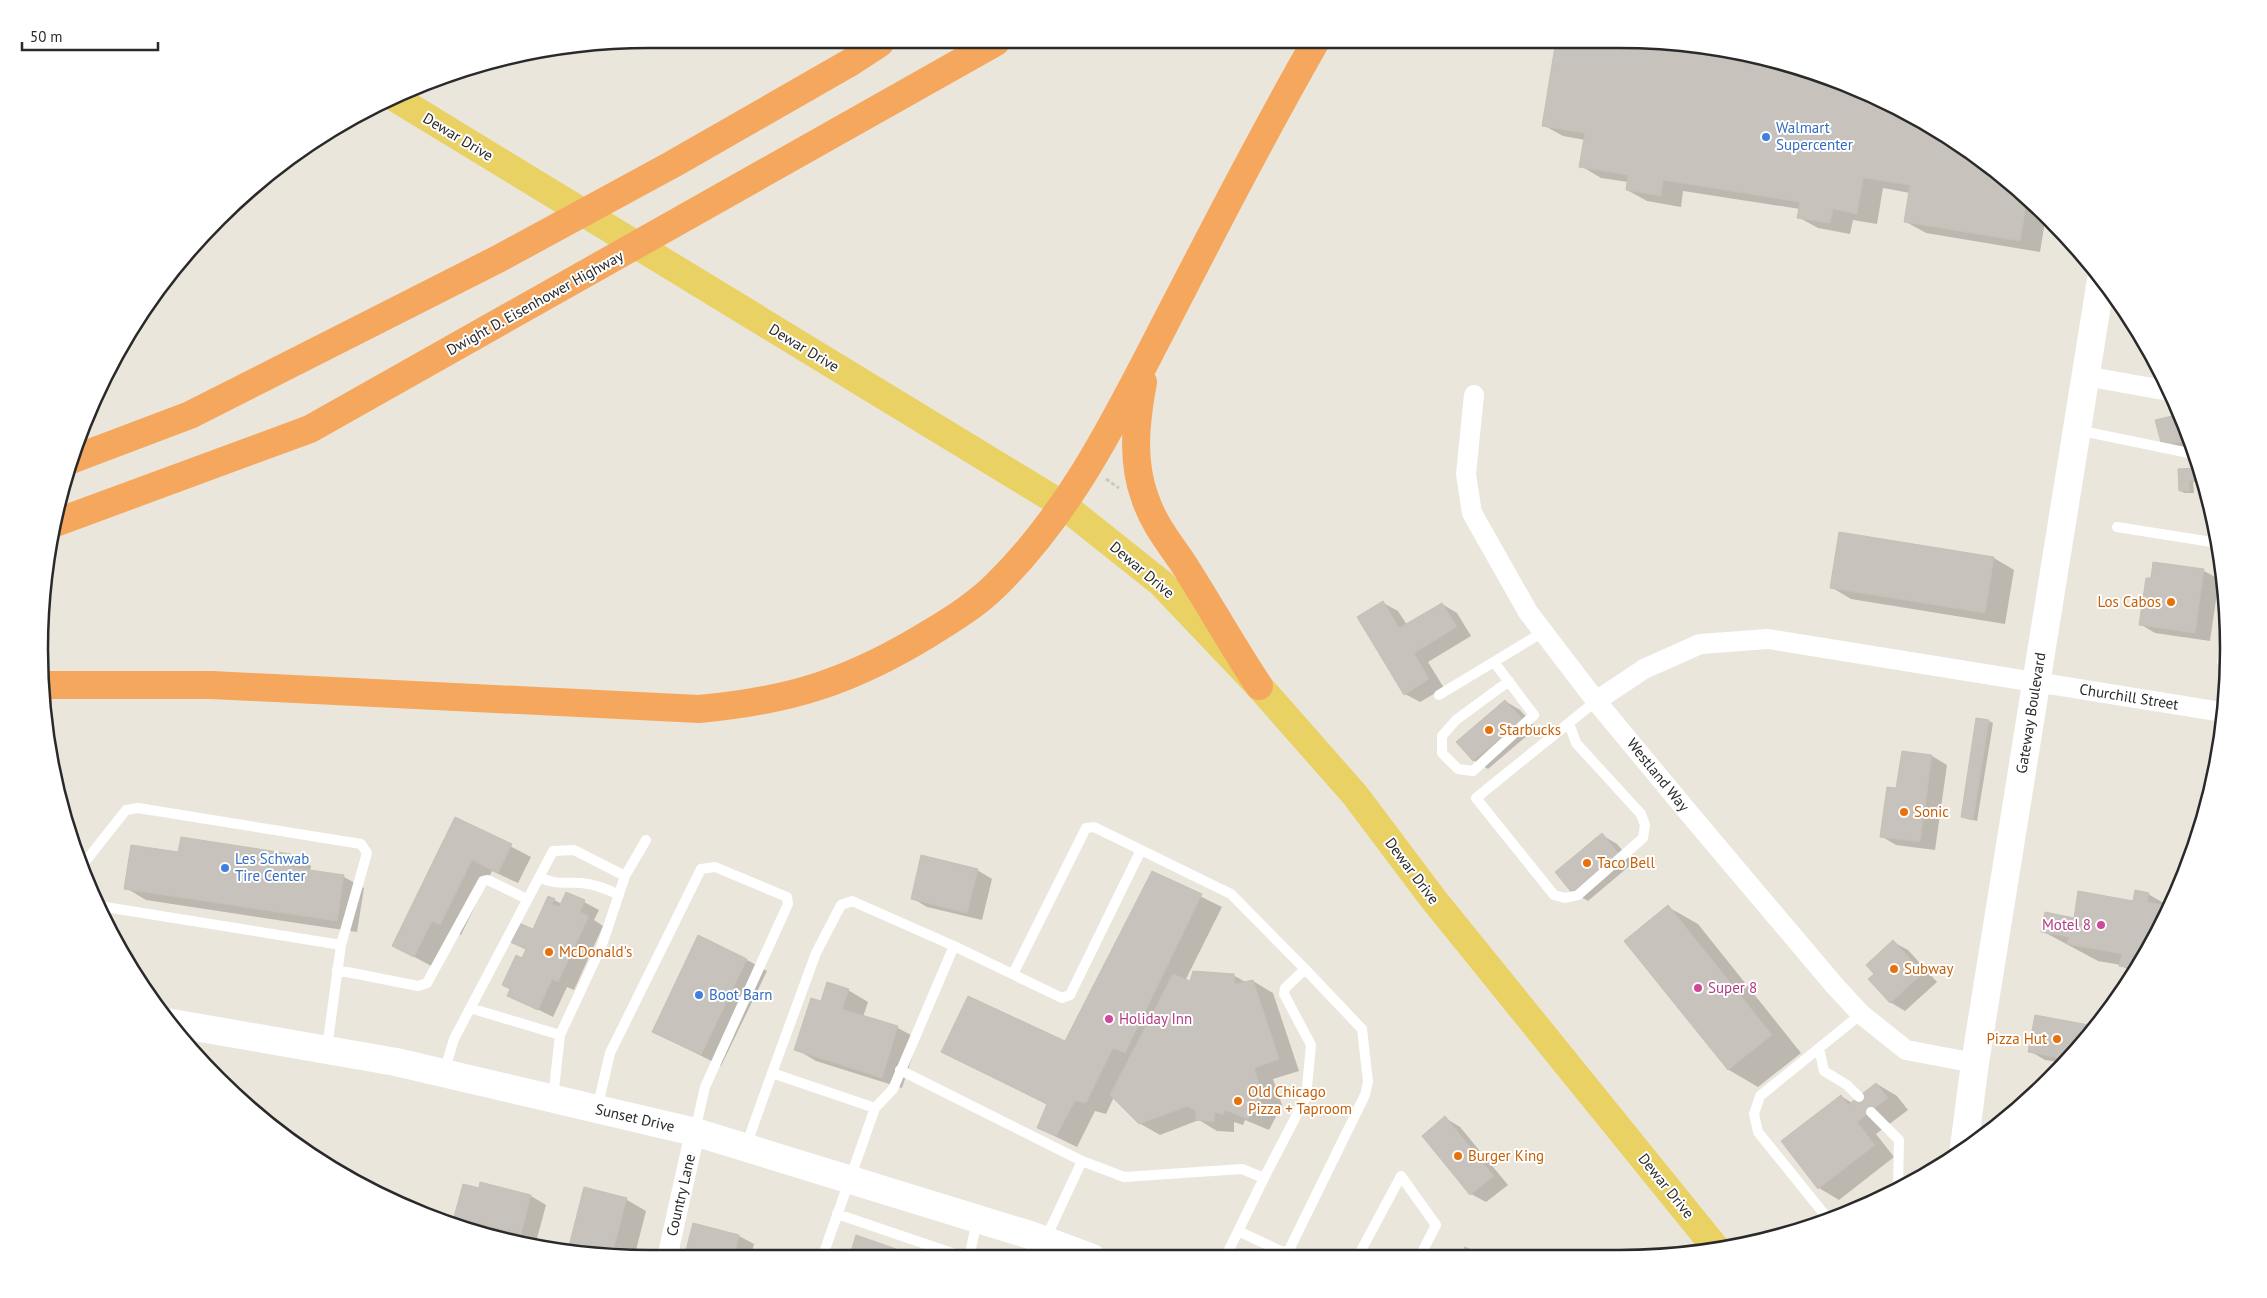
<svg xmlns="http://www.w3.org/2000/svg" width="2267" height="1298" viewBox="0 0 2267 1298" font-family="'PT Sans',sans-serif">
  <rect width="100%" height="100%" fill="#ebe6dc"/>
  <path fill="#0003" d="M1543,125L1957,141L2046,215L2040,252L1926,233L1906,222L1910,193L1883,188L1877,224L1853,220L1850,234L1818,228L1798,217L1800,209L1683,191L1681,207L1647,201L1627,190L1628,182L1601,178L1581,166L1585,140L1563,136Z
    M2181,415L2191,447L2172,451L2157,421Z
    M2196,469L2199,471L2201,482H2193L2194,493H2184L2180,490L2179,470Z
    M1994,558L2014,570L2005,624L1851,599L1831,587Z
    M2154,563L2204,571L2219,579L2210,641L2155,633L2140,624Z
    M1383,603L1398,611L1407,625L1442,604L1457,613L1471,636L1428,662L1444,688L1420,702L1405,694Z
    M1505,701L1520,710L1536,728L1488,769L1473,760Z
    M1989,721L1993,723L1977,821L1962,817Z
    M1932,756L1947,765L1935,850L1896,845L1881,836L1897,790Z
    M456,818L531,857L518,883L492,871L461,935L452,931L435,968L394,946Z
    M1602,835L1617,844L1633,863L1588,901L1573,892Z
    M180,854L291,855L311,866L310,871L344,877L364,888L357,932L146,900L126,888Z
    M977,870L992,879L982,920L927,907L912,898Z
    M1153,873L1222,907L1185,981L1191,983L1233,975L1247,983L1253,981L1273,993L1299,1071L1273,1079L1282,1105L1269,1130L1245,1120L1243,1125L1234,1122V1132L1217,1131L1199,1120L1160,1135L1139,1123L1114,1097L1106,1114L1095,1111L1077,1147L1038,1128L1048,1105L942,1051L1066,1043Z
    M2148,894L2169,906L2133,973L2121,965L2098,961L2042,931L2075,919L2134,902Z
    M554,900L562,904L584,902L599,910L594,920L603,926L574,990L567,987L553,1017L509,995L527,950L512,942L534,931Z
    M1668,907L1698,924L1801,1053L1758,1087L1729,1070L1626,941Z
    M1893,942L1908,950L1937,982L1905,1011L1890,1002L1875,974Z
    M747,960L767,971L721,1066L653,1031Z
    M848,990L868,1002L863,1017L898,1028L918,1039L902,1088L816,1061L796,1049Z
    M2036,1017L2093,1027L2064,1063L2045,1060L2030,1051Z
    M1877,1084L1897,1096L1908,1110L1876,1134L1894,1157L1839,1200L1819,1188L1841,1096L1852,1103Z
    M1445,1118L1460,1127L1508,1185L1486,1202L1471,1194Z
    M481,1184L531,1196L546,1205L536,1242L470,1225L456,1216L480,1190Z
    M627,1200L646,1211L634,1258H609L569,1250Z
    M739,1236L754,1244L750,1258H685Z"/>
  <path fill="#c7c2bc" stroke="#c6c1b6" d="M1556,40H1658L1814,71L1957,141L2027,199L2020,241L1904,222L1910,185L1863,178L1857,214L1833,209L1830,223L1797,218L1800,202L1663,180L1661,196L1626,190L1628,175L1579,167L1585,133L1542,126Z
    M2181,414L2189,440L2162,446L2155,420Z
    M2196,468L2197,480L2189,481L2190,491H2179L2178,469Z
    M1839,532L1994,557L1985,613L1830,588Z
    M2153,562L2204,569L2195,633L2139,625L2146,578H2151Z
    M1383,601L1399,628L1442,603L1457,627L1414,653L1429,679L1404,695L1357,617Z
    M1505,700L1522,719L1473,761L1456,742Z
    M1976,718L1989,720L1973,820L1961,817Z
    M1902,751L1932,755L1920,842L1880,837L1887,787L1896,788Z
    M455,817L512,844L498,873L472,860L440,925L432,921L414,957L392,946Z
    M1602,833L1619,854L1572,893L1555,872Z
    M181,837L291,854L289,867L344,875L337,921L124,889L131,845L178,852Z
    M921,855L978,869L967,913L911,899Z
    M1152,871L1202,894L1125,1053L1113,1048L1086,1103L1075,1101L1056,1136L1037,1128L1047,1104L941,1052L968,996L1065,1041Z
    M2135,890L2149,893L2147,902L2169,906L2142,958L2133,956L2130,968L2119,966L2122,954L2067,944L2069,937L2041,932L2045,912L2074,918L2078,891L2133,901Z
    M566,892L585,900L580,912L589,916L558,982L552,979L538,1010L507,996L510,989L502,985L516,955L522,958L526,949L510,942L519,923L533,929L548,896L555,899L552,904L559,907Z
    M1668,905L1772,1035L1728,1070L1624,941Z
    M698,935L747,959L701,1055L652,1032Z
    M1893,940L1923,973L1890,1003L1868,979L1874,974L1866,965Z
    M1193,971L1234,974L1235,984L1253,980L1279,1059L1254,1068L1262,1093L1248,1119L1225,1110L1223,1115L1215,1112L1214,1122L1196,1120V1111L1188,1106L1139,1124L1110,1095L1173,974L1190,981Z
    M827,982L849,989L842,1009L898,1026L882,1078L794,1050L811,998L821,1001Z
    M2035,1015L2094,1026L2067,1059L2028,1052Z
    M1876,1083L1888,1098L1857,1122L1875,1145L1818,1189L1781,1141L1841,1095L1848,1105Z
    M1445,1116L1494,1176L1470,1195L1422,1136Z
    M480,1182L531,1195L521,1234L454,1217L463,1184L479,1188Z
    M584,1187L627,1198L611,1258L568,1250Z
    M693,1223L739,1235L734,1258H684Z
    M856,1235L922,1258H849Z
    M1465,1247L1487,1258H1459Z"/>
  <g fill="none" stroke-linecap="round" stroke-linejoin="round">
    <path stroke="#c8c8c8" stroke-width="3" stroke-dasharray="4 2.5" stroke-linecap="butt" d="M1106,479L1119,488"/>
    <path stroke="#fff" stroke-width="10" d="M2077,430L2194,454
      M2117,527L2218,543
      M1494,662L1534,715L1473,771L1458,769L1442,753V736L1456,720L1509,681
      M2222,662L2227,635
      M1439,695L1543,632
      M1569,723L1576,743L1641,814L1645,825L1643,838L1578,895L1565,898L1554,895L1476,798L1596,701
      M1141,850L1231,894L1305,969
      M81,867L126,810L138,808L361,844L367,853L341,945L327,1048
      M625,876L646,840
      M539,877C554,885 565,882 581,883C595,884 607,889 619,895
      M99,906L341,945
      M954,946L1062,998L1070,995L1141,850L1094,827L1086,828L1013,974
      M337,970L418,986L427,983L483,881L488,880L527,899
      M470,1008L560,1035
      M1819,1048L1824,1071L1847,1085L1859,1097
      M900,1070L1082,1161
      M444,1072L454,1039L553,851L574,850L625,876L602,945L560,1035L553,1098
      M772,1073L816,953L841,905L852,901L954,946L893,1089L875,1108
      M597,1109L610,1053L701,869L715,867L787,897L788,904L705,1087L695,1131
      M1871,1112L1899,1140L1898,1189
      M746,1146L772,1073L875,1108L822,1258
      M837,1214L967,1258
      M1829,1220L1758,1132L1754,1114L1760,1096L1861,1014
      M1238,1231L1283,1252L1289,1250L1365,1095L1368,1082L1362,1029L1305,969L1285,988L1284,994L1311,1045L1306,1097L1264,1178
      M1045,1240L1082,1161L1124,1177L1242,1169L1264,1178L1225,1258
      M969,1258L977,1220
      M1357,1258L1401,1176L1436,1225L1419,1258"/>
    <path stroke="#fff" stroke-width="20" d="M2085,376L2169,391
      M1474,395L1466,474L1472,513L1528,612L1596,701L1688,812L1835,986L1861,1014L1906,1050L1975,1063
      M1596,701L1644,669L1700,644L1768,639L2222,712
      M667,1258L695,1132"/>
    <path stroke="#fff" stroke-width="28" d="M166,1022L396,1062L695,1132L1030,1235L1092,1258
      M1964,1147L1975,1063L2101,280"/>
    <path stroke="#e9d164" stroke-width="28" d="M392,96L1063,505L1161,583L1259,686L1355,795L1434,900L1715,1247"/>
    <path stroke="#f5a75d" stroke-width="28" d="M1143,382C1136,420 1131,460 1145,498C1153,522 1167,540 1181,560C1208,602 1232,645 1259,686
      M71,460L190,415L498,259L673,164L851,62L880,43
      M55,523L310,429L996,42
      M42,685H212L699,709C790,701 852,681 930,633C953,619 977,604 996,585C1072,511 1120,411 1168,318C1216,225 1264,132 1316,41"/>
  </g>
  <g fill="#3f7fe0" stroke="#fff" stroke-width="2">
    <circle cx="1766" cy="137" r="5"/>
    <circle cx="225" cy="868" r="5"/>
    <circle cx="699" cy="995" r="5"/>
  </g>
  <g fill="#e8710a" stroke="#fff" stroke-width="2">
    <circle cx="2171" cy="602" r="5"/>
    <circle cx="1489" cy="730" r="5"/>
    <circle cx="1904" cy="812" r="5"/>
    <circle cx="1587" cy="863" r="5"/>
    <circle cx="549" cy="952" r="5"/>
    <circle cx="1894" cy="969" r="5"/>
    <circle cx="2057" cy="1039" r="5"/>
    <circle cx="1238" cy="1101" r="5"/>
    <circle cx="1458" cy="1156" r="5"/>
  </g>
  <g fill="#d1479c" stroke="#fff" stroke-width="2">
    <circle cx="2101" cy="925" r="5"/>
    <circle cx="1698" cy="988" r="5"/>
    <circle cx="1109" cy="1019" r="5"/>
  </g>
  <g text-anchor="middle" stroke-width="4" stroke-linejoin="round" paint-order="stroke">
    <g font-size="15" fill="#366cbe" stroke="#fff" text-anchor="start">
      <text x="1776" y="133">Walmart<tspan x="1776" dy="17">Supercenter</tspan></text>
      <text x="235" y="864">Les Schwab<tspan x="235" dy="17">Tire Center</tspan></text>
      <text x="709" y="1000">Boot Barn</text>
    </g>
    <g font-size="15" fill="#2a2a2a" stroke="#fff">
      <text transform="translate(458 137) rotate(31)" y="5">Dewar Drive</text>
      <text transform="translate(535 303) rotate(-29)" y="5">Dwight D. Eisenhower Highway</text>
      <text transform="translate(804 348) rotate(31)" y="5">Dewar Drive</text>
      <text transform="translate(1142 570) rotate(40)" y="5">Dewar Drive</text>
      <text transform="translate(2129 697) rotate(9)" y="5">Churchill Street</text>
      <text transform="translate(2031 713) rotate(-81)" y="5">Gateway Boulevard</text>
      <text transform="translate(1658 775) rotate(51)" y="5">Westland Way</text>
      <text transform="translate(1412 871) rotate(53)" y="5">Dewar Drive</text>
      <text transform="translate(635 1118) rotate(13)" y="5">Sunset Drive</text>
      <text transform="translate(1666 1186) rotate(51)" y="5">Dewar Drive</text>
      <text transform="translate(681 1195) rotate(-77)" y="5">Country Lane</text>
    </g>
    <g font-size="15" fill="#c56008" stroke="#fff" text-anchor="start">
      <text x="2161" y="607" text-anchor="end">Los Cabos</text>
      <text x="1499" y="735">Starbucks</text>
      <text x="1914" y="817">Sonic</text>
      <text x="1597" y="868">Taco Bell</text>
      <text x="559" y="957">McDonald's</text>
      <text x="1904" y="974">Subway</text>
      <text x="2047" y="1044" text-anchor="end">Pizza Hut</text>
      <text x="1248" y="1097">Old Chicago<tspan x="1248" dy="17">Pizza + Taproom</tspan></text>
      <text x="1468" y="1161">Burger King</text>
    </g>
    <g font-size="15" fill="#b23c85" stroke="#fff" text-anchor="start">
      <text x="2091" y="930" text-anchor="end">Motel 8</text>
      <text x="1708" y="993">Super 8</text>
      <text x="1119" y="1024">Holiday Inn</text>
    </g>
  </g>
  <path d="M0 0H2267V1298H0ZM649 48H1619A601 601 0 0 1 2220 649V649A601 601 0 0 1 1619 1250H649A601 601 0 0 1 48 649V649A601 601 0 0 1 649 48Z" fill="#fff" fill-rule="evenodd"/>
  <path fill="none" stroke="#2a2a2a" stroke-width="2.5" d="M649 48H1619A601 601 0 0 1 2220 649V649A601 601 0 0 1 1619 1250H649A601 601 0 0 1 48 649V649A601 601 0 0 1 649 48Z"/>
  <path d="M22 42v8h136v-8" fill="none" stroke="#2a2a2a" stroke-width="2.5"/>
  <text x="30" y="42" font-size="15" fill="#2a2a2a" stroke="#ffffff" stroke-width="4" paint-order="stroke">50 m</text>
</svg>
